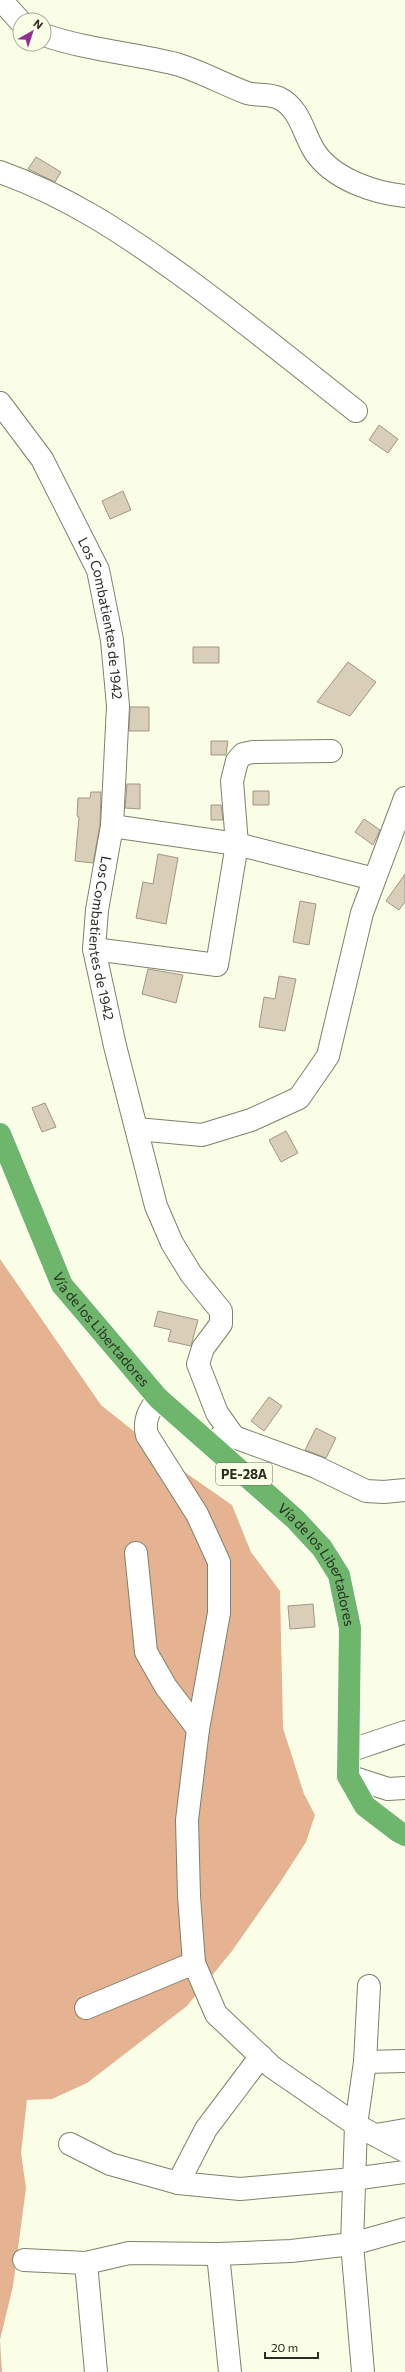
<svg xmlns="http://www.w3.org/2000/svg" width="405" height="2372" viewBox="0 0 405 2372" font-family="Commissioner,sans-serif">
  <rect width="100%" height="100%" fill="#fbfee6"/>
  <path fill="#e5b392" d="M0,1259L101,1405L186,1473L232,1505L251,1552L280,1591L283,1728L304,1794L315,1815L306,1842L281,1881L232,1951L187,2006L87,2083L52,2099L27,2100L21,2153L26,2188L13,2286L0,2340L2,2372H0Z"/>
  <path fill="#d9ceb8" stroke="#a09681" d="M36,157L61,172L55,182L28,169Z
    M379,425L398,439L388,453L369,440Z
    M123,491L131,510L110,519L102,501Z
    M193,647H219V663H193Z
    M348,662L376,682L350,716L317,702Z
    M130,707H149V731H129Z
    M211,741H228L226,755H211Z
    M127,784H140V809L125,808Z
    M253,791H269V805H253Z
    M91,792H101L100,825L93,863L75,861L79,817L77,816L78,798H90Z
    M211,805H221L223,820H211Z
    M364,819L380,830L373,845L355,832Z
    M158,854L178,858L166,924L136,918L143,882L153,884Z
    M405,874V902L399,910L386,901Z
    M300,901L316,904L309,945L293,942Z
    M148,969L183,975L176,1003L142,994Z
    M279,976L296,979L285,1031L259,1027L264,997L275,999Z
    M45,1103L56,1127L42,1132L32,1108Z
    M286,1131L298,1153L281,1162L269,1140Z
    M158,1311L198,1320L191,1346L168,1341L171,1330L154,1326Z
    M269,1397L282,1406L264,1431L251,1421Z
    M316,1428L336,1438L326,1458L305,1450Z
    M313,1604L315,1627L290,1629L288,1606Z"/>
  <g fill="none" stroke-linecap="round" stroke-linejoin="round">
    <defs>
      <g id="minor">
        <path d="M1,0L20,21"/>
        <path d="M44,35C87,50 132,53 176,64C200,71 223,84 247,93C257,96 268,93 279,98C301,109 303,134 315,152C333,179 374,193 405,196"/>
        <path d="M0,172C68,196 126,235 184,277C243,320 299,366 356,411"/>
        <path id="s1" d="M0,403L42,459L98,570L112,640L118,706L112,826L97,910L94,949L115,1046L156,1206L172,1243L191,1274L221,1311V1324L203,1348L198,1364L217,1413L234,1437"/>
        <path d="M112,826L237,844L374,879"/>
        <path d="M94,949L217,965L237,844L232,781L237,761L243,754L253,752L331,751"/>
        <path d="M137,1129L202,1135L251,1120L299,1098L328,1056L362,913L405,798"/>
        <path d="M158,1398C150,1410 143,1419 147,1435L197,1514L219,1562V1613L198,1729L187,1820L189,1896L194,1963L216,2014L272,2067L356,2125L405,2151"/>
        <path d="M219,1438L234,1437L316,1467L366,1491L384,1492L405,1490"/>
        <path d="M136,1553L146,1652L166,1687L198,1729"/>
        <path d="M349,1751L405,1732"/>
        <path d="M348,1776L388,1789L405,1788"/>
        <path d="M86,2008L194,1963"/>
        <path d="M365,2062L405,2061"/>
        <path d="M376,2135L405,2130"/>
        <path d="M70,2144L110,2164L178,2183L240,2189L353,2179L405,2172"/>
        <path d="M178,2183L206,2129L261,2056"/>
        <path d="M218,2254L230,2372"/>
        <path d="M24,2260L86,2263L129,2253L218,2254L291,2251L352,2244L405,2229"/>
        <path d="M86,2263L96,2372"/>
        <path d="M363,2372L352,2244L356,2125L365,2062L369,1986"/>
      </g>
      <g id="highway">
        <path id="s2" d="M0,1134L62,1285L158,1398L295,1519L322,1548L339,1575L350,1628L348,1776L365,1806L399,1832L405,1835"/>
      </g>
    </defs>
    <use href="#minor" stroke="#7e816b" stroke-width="24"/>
    <use href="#highway" stroke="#fff" stroke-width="24"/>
    <use href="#minor" stroke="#fff" stroke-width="22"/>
    <use href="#highway" stroke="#6db66b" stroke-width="22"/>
  </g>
  <g text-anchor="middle" stroke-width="3" stroke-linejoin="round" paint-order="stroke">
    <rect fill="#fbfee6" stroke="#696c5e" stroke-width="1" x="216" y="1463" width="56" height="22" rx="3"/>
    <g font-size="13" font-weight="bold" fill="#2b2d24">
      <text x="244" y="1479">PE-28A</text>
    </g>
    <g font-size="14" fill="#2b2d24" stroke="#fbfee6">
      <text dy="5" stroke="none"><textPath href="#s1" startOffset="242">Los Combatientes de 1942</textPath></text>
      <text dy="5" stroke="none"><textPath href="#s1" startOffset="566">Los Combatientes de 1942</textPath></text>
      <text dy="5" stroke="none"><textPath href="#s2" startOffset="222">Vía de los Libertadores</textPath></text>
      <text dy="5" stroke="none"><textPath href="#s2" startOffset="546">Vía de los Libertadores</textPath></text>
    </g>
  </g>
  <g transform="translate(32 32) rotate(39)"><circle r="19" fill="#fbfee6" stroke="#a8aa98"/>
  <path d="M0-3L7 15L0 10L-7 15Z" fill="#922e94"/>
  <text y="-6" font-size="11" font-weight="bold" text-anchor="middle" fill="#2b2d24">N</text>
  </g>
  <path d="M265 2352v6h53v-6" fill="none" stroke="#2b2d24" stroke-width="2"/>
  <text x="271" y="2352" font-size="12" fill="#2b2d24" stroke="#fbfee6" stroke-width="3" paint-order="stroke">20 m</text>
</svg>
